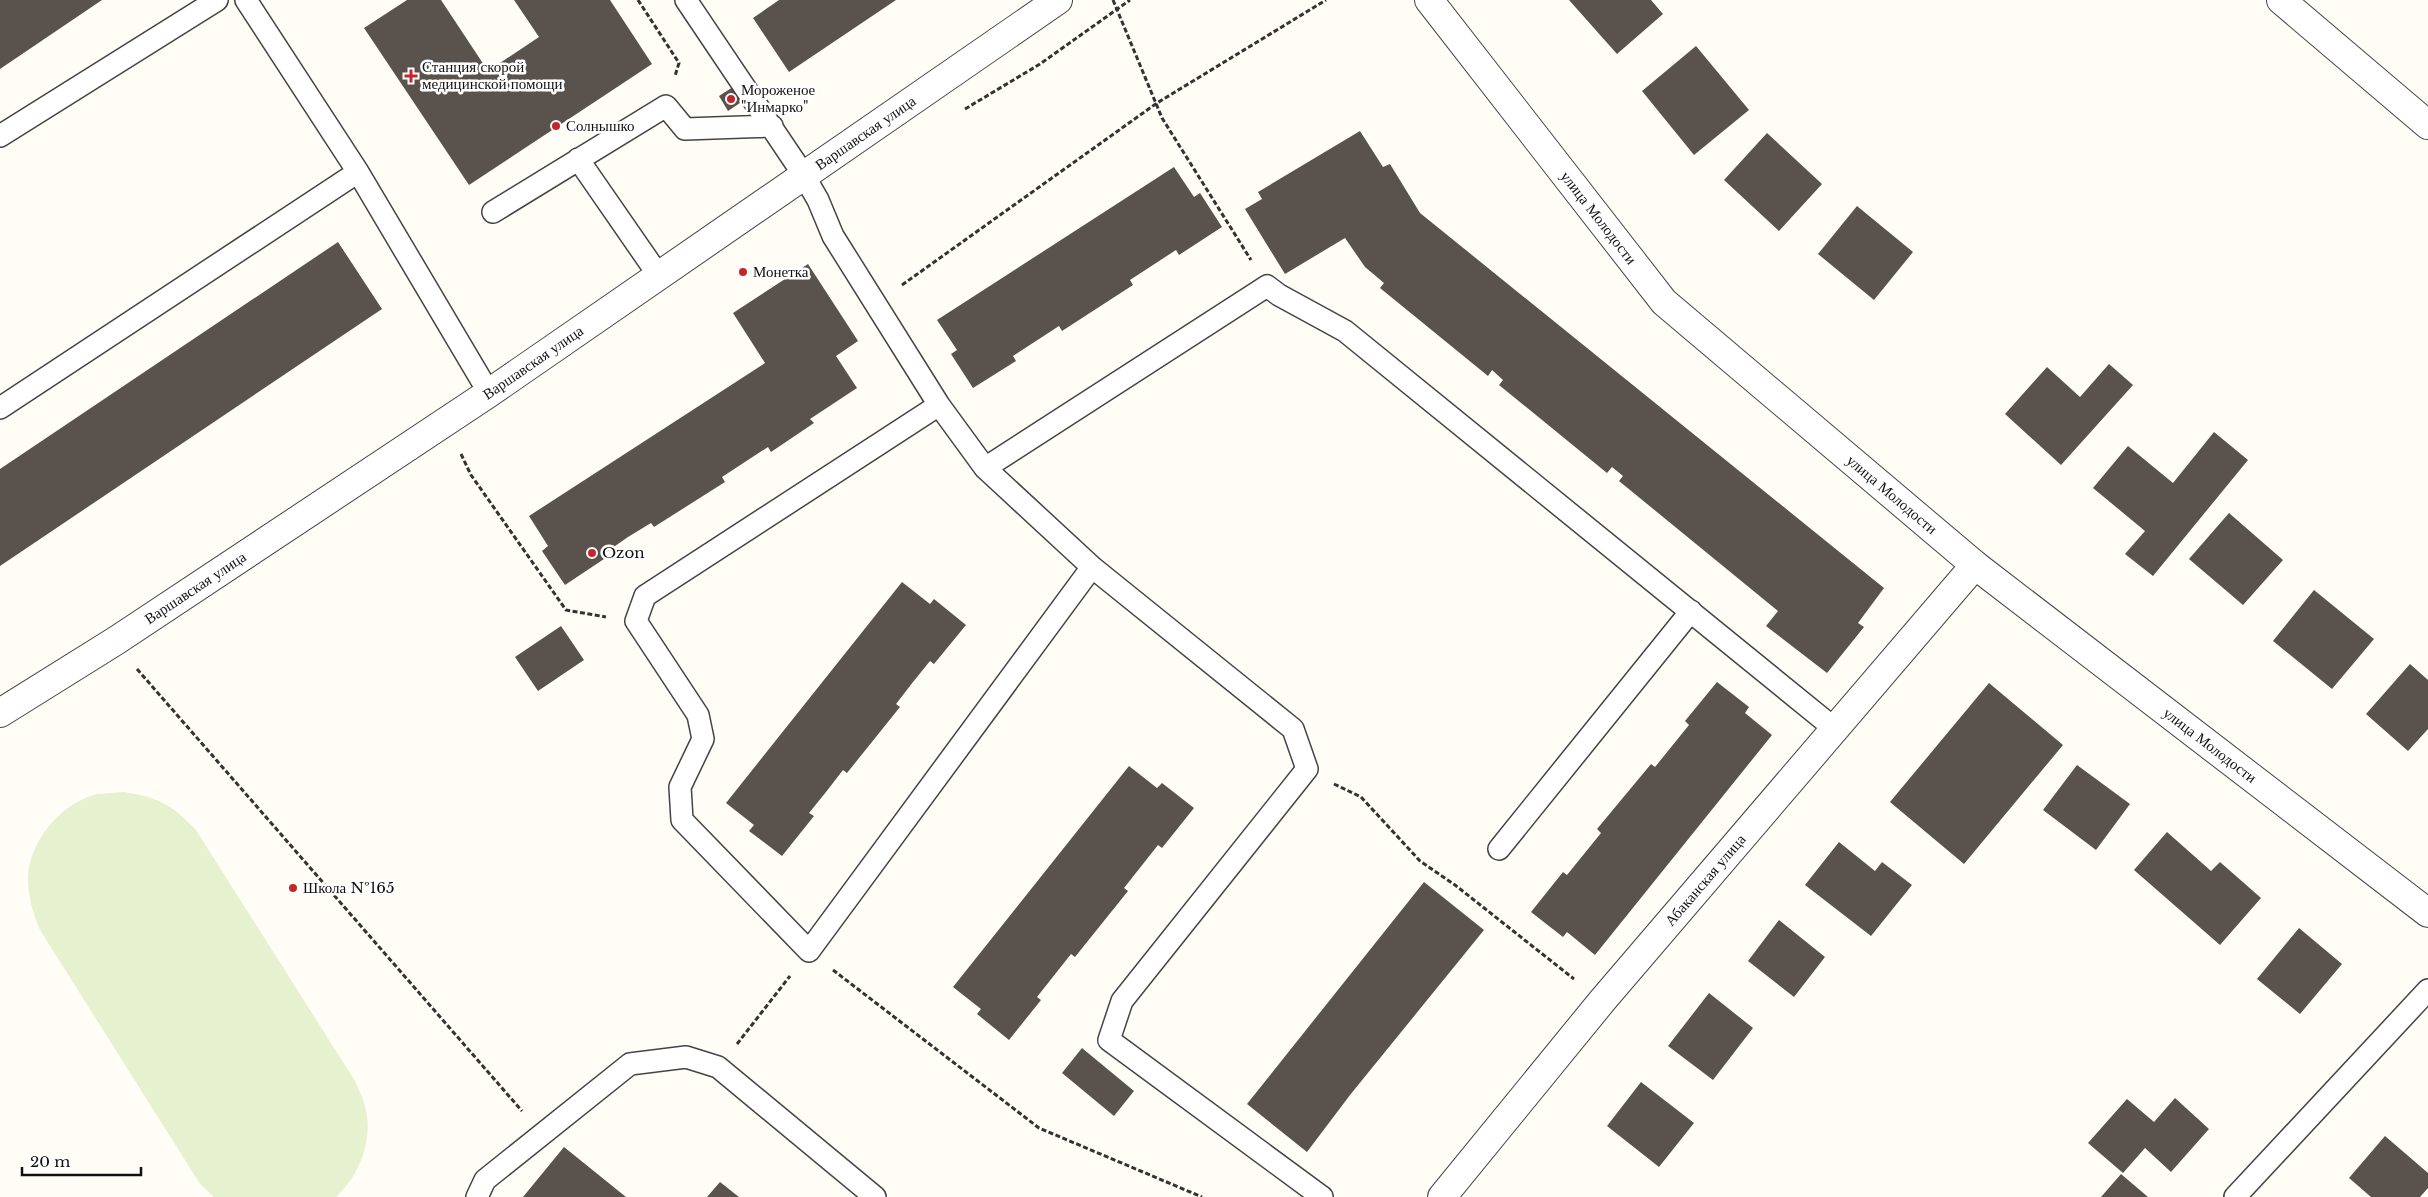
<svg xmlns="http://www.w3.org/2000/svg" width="2428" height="1197" viewBox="0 0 2428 1197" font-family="'Libre Baskerville',serif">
  <rect width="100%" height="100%" fill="#fffdf5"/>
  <path fill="#e6f2cf" d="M124,792C160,798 171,804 196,830L355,1081C358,1089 363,1097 365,1106C374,1139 360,1175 336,1197H214L200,1184L40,930C33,913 28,897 28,878C29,841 61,803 97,794C106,793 115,793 124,792Z"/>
  <path fill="#5a524d" d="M0,0H102L0,69Z
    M407,0H441L488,71L539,37L514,0H610L652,64L469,185L364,28Z
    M779,0H896L789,72L753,18Z
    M1569,0H1651L1663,14L1617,54Z
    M1696,46L1749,110L1694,155L1642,91Z
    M733,87L743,101L728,111L719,96Z
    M1360,131L1383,167L1390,164L1420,213L1884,588L1858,623L1864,627L1827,673L1766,626L1778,611L1619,481L1623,476L1612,467L1607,473L1499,385L1503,380L1492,370L1488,376L1380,288L1384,283L1365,267L1345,238L1285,274L1245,209L1262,199L1258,192Z
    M1767,133L1822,184L1779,231L1724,180Z
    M1174,167L1194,197L1200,193L1222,227L1179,255L1176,250L1130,280L1133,285L1062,331L1059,326L1013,356L1016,361L973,388L951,354L957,350L937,320Z
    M1857,206L1913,252L1874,300L1818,254Z
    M338,242L382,309L0,566V469Z
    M808,264L858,341L836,356L857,388L810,419L814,423L771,452L768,447L722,477L725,482L654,527L651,523L628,537L605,553L607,557L565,585L542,551L548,546L529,516L765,363L733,313Z
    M2109,364L2133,385L2061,465L2005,414L2047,367L2080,397Z
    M2214,432L2248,460L2153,576L2125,554L2145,531L2093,488L2128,446L2173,483Z
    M2229,513L2283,560L2243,605L2189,559Z
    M902,582L930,604L934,599L966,625L934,664L930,661L913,682L896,704L900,707L847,773L843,770L826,792L809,813L814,816L782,856L749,831L754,825L726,803Z
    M2314,590L2374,639L2332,689L2273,641Z
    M561,626L584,660L538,691L515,657Z
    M2410,664L2428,680V729L2408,751L2366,714Z
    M1717,682L1749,707L1745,713L1772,735L1595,955L1567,932L1563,937L1531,912L1563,872L1567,875L1601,833L1597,829L1651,764L1655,767L1689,725L1685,721Z
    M1989,683L2063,745L1964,864L1890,802Z
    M2077,765L2130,804L2096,850L2043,810Z
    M1129,766L1157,788L1162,783L1194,808L1162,848L1158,845L1124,888L1128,891L1075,957L1071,954L1037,997L1041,1000L1009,1040L977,1014L981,1009L953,987Z
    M2167,832L2211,871L2220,862L2261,898L2220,945L2134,870Z
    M1839,842L1875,871L1882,862L1912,885L1871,936L1805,885Z
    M1424,882L1484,930L1350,1095L1307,1152L1247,1104Z
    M1779,920L1825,957L1794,997L1748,961Z
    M2299,928L2342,964L2300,1014L2257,979Z
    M1709,993L1753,1028L1713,1080L1668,1046Z
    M1082,1048L1134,1091L1114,1116L1062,1073Z
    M1641,1082L1694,1123L1659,1167L1607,1126Z
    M2175,1098L2209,1129L2171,1172L2145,1148L2123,1173L2088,1143L2127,1099L2154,1122Z
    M2385,1136L2428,1173V1188L2420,1197H2371L2349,1178Z
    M564,1147L626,1197H523Z
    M2121,1174L2148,1197H2101Z
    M720,1182L739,1197H707Z"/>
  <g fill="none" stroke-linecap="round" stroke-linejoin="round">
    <defs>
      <path id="service" d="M246,0L358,172L489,393
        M686,0L803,174L818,200L833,236L939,405L985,468L1092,567L1293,729L1307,769L1122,1001L1109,1040L1322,1197
        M0,136L217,0
        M578,159L659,276
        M493,212L666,106L685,129L772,126
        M939,405L645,596L636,621L698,715L703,739L680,787L682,820L809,951L1092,567
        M0,408L358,172
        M985,468L1267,286L1279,295L1345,331L1835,729
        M1499,849L1691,611
        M477,1197L485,1180L630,1064L686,1057L718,1067L875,1197
        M2235,1197L2428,990"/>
      <g id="minor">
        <path id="s1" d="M1429,0L1664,302L1975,565L2428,913"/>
        <path d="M2281,0L2428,125"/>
        <path id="s2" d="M0,713L117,640L489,393L1058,0"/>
        <path id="s3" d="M1442,1197L1602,1001L1975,565"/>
      </g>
    </defs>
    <use href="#service" stroke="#444" stroke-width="24"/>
    <use href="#minor" stroke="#444" stroke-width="30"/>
    <path stroke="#333" stroke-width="3" stroke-dasharray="5 2.5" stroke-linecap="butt" d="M638,0L679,63L675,76
      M1113,0L1162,118L1251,260
      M965,109L1040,64L1130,0
      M902,285L1157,103L1326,0
      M461,454L471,475L566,610L606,617
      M137,669L522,1111
      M1334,784L1361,797L1420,861L1455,885L1574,979
      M833,970L1039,1128L1202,1197
      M737,1044L790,976"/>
    <use href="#service" stroke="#fff" stroke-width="21"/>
    <use href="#minor" stroke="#fff" stroke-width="28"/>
  </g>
  <g fill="#c4262e" stroke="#fff" stroke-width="2">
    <path d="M408.5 68.5h5v5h5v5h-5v5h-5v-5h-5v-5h5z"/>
    <circle cx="731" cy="99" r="5"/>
    <circle cx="556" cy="126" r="5"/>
    <circle cx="743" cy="272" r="5"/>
    <circle cx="592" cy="553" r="5"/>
    <circle cx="293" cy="888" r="5"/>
  </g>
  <g text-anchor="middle" stroke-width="5" stroke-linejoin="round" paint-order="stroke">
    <g font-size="15" fill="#111" stroke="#fff" text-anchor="start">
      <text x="422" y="72">Станция скорой<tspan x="422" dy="17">медицинской помощи</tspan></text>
      <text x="741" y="95">Мороженое<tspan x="741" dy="17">"Инмарко"</tspan></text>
      <text x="566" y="131">Солнышко</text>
      <text x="753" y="277">Монетка</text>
      <text x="602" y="558">Ozon</text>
      <text x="303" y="893">Школа №165</text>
    </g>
    <g font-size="15" fill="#111" stroke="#fff">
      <text dy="5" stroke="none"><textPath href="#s2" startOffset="1042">Варшавская улица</textPath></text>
      <text dy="5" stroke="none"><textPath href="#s1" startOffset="276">улица Молодости</textPath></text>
      <text dy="5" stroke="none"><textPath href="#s2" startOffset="638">Варшавская улица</textPath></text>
      <text dy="5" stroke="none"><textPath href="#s1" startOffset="681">улица Молодости</textPath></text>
      <text dy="5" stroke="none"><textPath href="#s2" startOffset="232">Варшавская улица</textPath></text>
      <text dy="5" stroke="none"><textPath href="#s1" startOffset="1086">улица Молодости</textPath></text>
      <text dy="5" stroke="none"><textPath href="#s3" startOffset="412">Абаканская улица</textPath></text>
    </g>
  </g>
  <path d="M22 1167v8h119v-8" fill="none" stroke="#111111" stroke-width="2.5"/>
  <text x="30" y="1167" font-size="15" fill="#111111" stroke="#ffffff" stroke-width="4" paint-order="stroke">20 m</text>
</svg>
